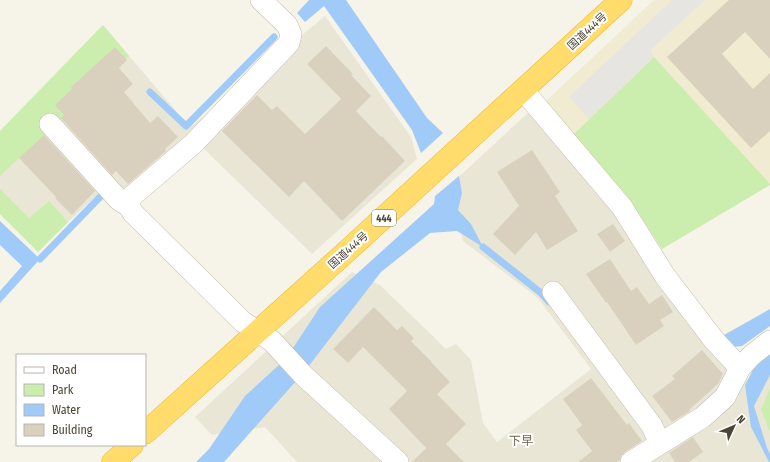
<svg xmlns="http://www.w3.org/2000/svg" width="770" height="462" viewBox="0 0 770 462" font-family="'Fira Sans Condensed','Noto Sans JP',sans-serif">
  <rect width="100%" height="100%" fill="#f6f3e9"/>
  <path fill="#eae6d6" d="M325,16L411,137L417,159L312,254L203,148L139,204L98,194L68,222L38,252L0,214V131L103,25L182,118L193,125Z
    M530,111L615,210L743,381L770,373V462H297L265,427L212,435L195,417L352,272L380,285L446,349L456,344L471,360L483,423L497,442L591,369L538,298L463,241L450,185Z"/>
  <path fill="#f0ebd1" d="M654,0H770V185L662,249L630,200L545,102Z"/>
  <path fill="#cbeeae" d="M103,25L129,56L0,176V131Z
    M654,57L770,184V185L662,249L630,200L573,135Z
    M0,189L29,218L49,201L68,222L38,252L0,214Z
    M770,388V432L761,409Z"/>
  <path fill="#e7e5e1" d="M672,0H705L650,50L654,57L589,119L569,97Z"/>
  <path fill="#a0cbf8" d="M309,0H346L427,118L443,133L421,153L412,130L324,6L305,22L297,13Z
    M459,176L462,193L458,210L471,224L483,247L457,231L430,233L381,272L308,367L291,351L320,307L434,204L435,196Z
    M0,221L40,259L0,303V291L22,266L0,245Z
    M770,309V326L742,346L733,347L724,335Z
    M770,354V375L754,406L767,448L770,454V462H769L751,427L745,385L756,364Z
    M280,364L297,380L224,462H196L209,449L245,396Z"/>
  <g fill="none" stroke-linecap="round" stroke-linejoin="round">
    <path stroke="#a0cbf8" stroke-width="7" d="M150,92L186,126L274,37
      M483,247L541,293L549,302
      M40,259L101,196"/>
  </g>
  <path fill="#d9d1bd" d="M729,0H770V59L745,32L722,54L753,89L770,73V131L751,148L667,57Z
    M326,46L353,74L351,75L371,96L356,111L381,137L382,136L405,161L342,221L304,181L289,197L222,131L257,95L272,110L277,106L305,134L341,99L307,64Z
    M115,47L127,60L119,68L133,84L124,92L150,123L158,116L178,137L165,149L166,151L128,184L116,171L112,175L61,118L64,115L55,105L72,89L71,87Z
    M44,135L95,191L72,215L55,198L56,197L19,158Z
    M532,150L560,192L555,196L578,231L547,250L536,232L515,255L493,234L519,206L497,172Z
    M613,224L625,241L610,252L597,234Z
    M610,259L631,291L637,287L649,304L662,295L673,312L660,320L664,326L636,345L607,302L606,303L586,274Z
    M374,307L397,330L402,326L414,338L411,341L431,361V362L450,382L437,394L466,424L446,444L464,462H412L426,448L389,409L407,391L363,347L348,363L333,349Z
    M702,350L723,374L718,384L689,410L690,411L672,422L652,396L675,379L672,376Z
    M591,378L627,425L629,423L642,441L625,452L621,456L620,460L617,462H578L592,451L576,430L582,425L563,399Z
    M693,437L703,452L689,462H675L669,453Z"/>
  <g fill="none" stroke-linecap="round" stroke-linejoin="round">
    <defs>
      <path id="street" d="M261,0L287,25L291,34L289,43L193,144L131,197L129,206L133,213L243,322L272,341L303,375L398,462
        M523,90L622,207L665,276L714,340L740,368
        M50,124L119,200L129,206
        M553,292L652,426L660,444
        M631,462L703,417L725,397L740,368L752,355L770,341"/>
      <path id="highway" d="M145,433L346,252L621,0
        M113,462L132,445"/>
    </defs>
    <use href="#street" stroke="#c3bdaa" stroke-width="22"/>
    <use href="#highway" stroke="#eeb92b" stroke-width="23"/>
    <use href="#street" stroke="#fff" stroke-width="21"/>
    <use href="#highway" stroke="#ffdc6b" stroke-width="22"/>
  </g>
  <g text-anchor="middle" stroke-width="4" stroke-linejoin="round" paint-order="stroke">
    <rect fill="#fff" stroke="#817d72" stroke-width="1" x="372" y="210" width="24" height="16" rx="3"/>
    <g font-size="10" font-weight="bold" fill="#4b4536">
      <text x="384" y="222">444</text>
    </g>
    <g font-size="11" fill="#4b4536" stroke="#fff">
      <text transform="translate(587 31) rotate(-43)" y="4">国道444号</text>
      <text transform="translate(348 250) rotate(-42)" y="4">国道444号</text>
    </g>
    <g font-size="12" fill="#6f644c" stroke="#fff">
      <text x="521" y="445">下早</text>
    </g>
  </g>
  <rect x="16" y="354" width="130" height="92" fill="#ffffff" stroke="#b7b5af"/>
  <rect x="24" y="367" width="20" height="6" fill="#ffffff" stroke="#b7b5af"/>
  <text x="52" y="374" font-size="12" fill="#4b4536">Road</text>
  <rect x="24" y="384" width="20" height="12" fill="#cbeeae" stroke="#b7b5af"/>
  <text x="52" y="394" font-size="12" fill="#4b4536">Park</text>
  <rect x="24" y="404" width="20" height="12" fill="#a0cbf8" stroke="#b7b5af"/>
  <text x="52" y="414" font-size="12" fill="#4b4536">Water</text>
  <rect x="24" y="424" width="20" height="12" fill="#d9d1bd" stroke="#b7b5af"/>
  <text x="52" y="434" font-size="12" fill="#4b4536">Building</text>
  <g transform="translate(734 426) rotate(46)" stroke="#ffffff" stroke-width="3" paint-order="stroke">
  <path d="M0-3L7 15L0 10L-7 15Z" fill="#4b4536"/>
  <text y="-6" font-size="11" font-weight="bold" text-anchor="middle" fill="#4b4536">N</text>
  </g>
</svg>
